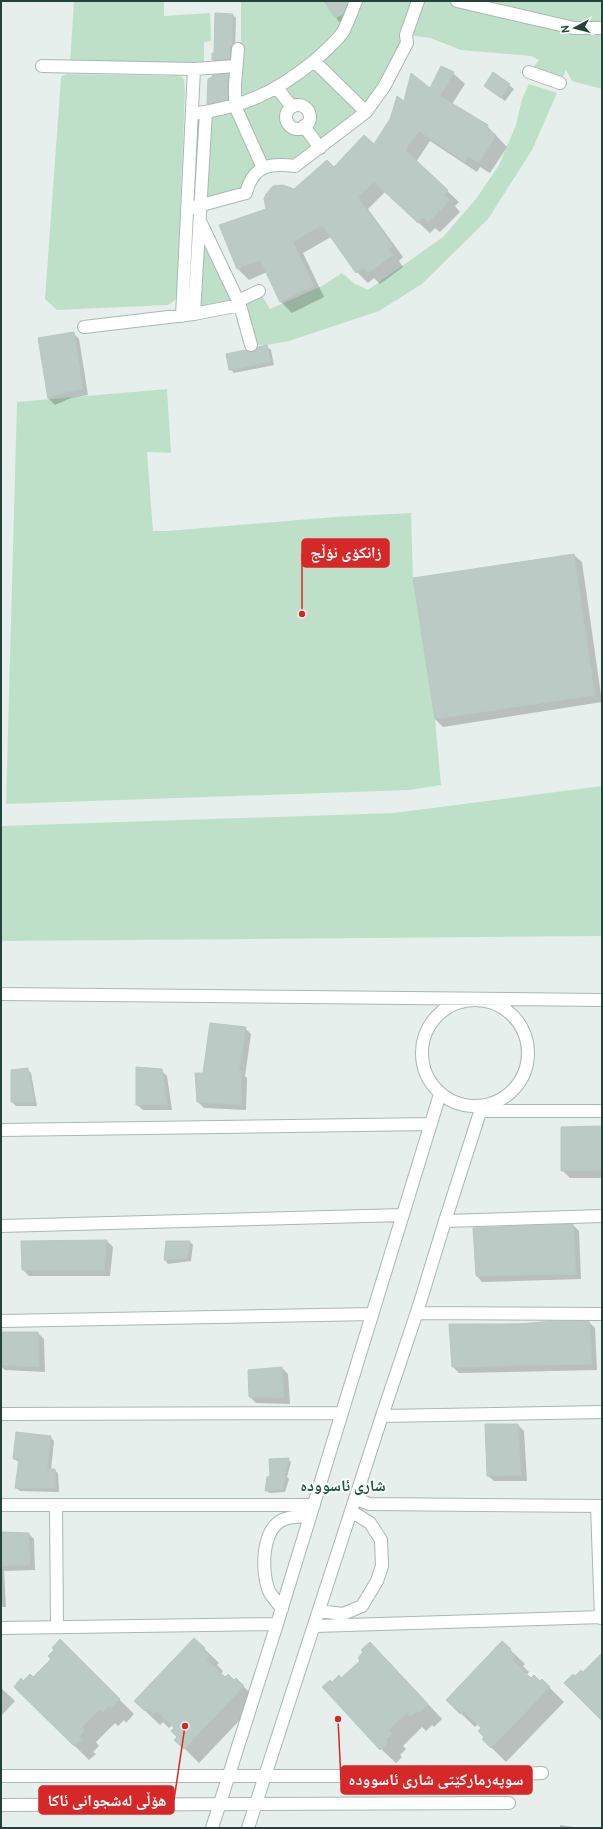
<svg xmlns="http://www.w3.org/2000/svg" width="603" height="1829" viewBox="0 0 603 1829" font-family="Cabin,'Noto Naskh Arabic',sans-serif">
  <rect width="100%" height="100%" fill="#e6efeb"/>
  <path fill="#bfe0c8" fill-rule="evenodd" d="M74,1H164V16L210,13L211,41L204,42V63L70,64Z
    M241,1H330L326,3L335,18L354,7L356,1H602V89L572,81L566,70L560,83L529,72L539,60L531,56L461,50L430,38L406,35L366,112L295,166L275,164L248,186L201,205L206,112L235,106L238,49L241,41ZM301,106L308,113L309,120L304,126L293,127L288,122L287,112L292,107Z
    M67,74L179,76L182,77L184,80L185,91L177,296L175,300L168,305L57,310L45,299L61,78L62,76Z
    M529,84L557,93L532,150L488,219L422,284L379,311L289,341L267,345H251L240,305L194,314L200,222L238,301L259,291L270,309L322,286L342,273L355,284L368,290L443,237L476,199L499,165L516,125L522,99Z
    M167,389L171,453L147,452L153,531H168L334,517L411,513L413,578L435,719L441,785L409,790L6,804L17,402Z
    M602,786V936L1,941V826L394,813Z"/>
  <path fill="#0003" d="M332,1H354L347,17L339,22L327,4Z
    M233,15L236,18L235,48L232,62L216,63L213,60L215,54Z
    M453,73L465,84L452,104L487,126L507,147L490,173L480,167L477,172L430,141L416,162L459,202L455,206L460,212L440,232L435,228L430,233L385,192L368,209L403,257L399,261L403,267L380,284L374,278L368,283L357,272L331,237L303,253L324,297L292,313L281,302L267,272L249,280L238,269L220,225L267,209L294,190L374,145L405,103L431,89Z
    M494,74L514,89L505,101L485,86Z
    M228,75L232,79L231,103L211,107L208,104Z
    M73,333L79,339L88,395L71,398L55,405L49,399L40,339Z
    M267,347L271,350L274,365L234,373L230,369L253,353Z
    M574,555L582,562L602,702L443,727L435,719Z
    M245,1028L251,1034L245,1076L247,1078L246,1110L204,1108L198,1102Z
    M27,1069L31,1073L37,1106H16L12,1102V1071Z
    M161,1070L167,1076L172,1110H143L137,1105Z
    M602,1127V1178H570L562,1170Z
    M573,1225L579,1231L581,1279L482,1282L477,1276Z
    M107,1241L113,1247L110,1276H29L23,1270Z
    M190,1242L193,1245L191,1261L168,1264L165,1260Z
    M589,1322L595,1328L597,1370L459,1373L453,1367L450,1325Z
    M1,1333H38L44,1339L45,1372L5,1370L1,1366Z
    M282,1368L288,1374L290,1404L256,1403L250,1397Z
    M518,1425L524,1431L527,1481H494L488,1476Z
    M50,1437L54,1441L51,1470H54L58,1473L59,1492L20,1491L16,1488L20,1463L14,1459Z
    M288,1459L291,1462L287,1477L289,1479L285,1492L269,1493L266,1490L271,1477Z
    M1,1533L29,1534L34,1539L35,1570L4,1571L6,1607H1Z
    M194,1639L219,1663L217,1665L223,1671L221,1674L225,1678L234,1681L236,1679L258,1701L199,1763L176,1740L179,1737L175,1728L172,1725L169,1728L163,1722L160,1725L135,1701Z
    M60,1641L134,1714L126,1723L124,1720L118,1726L115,1723L96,1742L99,1746L93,1752L96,1754L89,1760L15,1687L33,1678L52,1659Z
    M502,1642L525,1664L523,1666L529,1672L526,1675L531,1679L539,1682L542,1680L564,1702L506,1762L483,1739L485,1737L482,1728L478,1724L475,1727L447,1700Z
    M385,1658L442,1719L434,1727L432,1725L426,1731L422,1727L403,1746L406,1749L400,1755L402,1757L396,1763L381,1749L332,1683Z
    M1,1688L15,1701L1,1716Z
    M560,1825L573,1827L574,1828H560Z"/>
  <path fill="#bbcac4" stroke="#b8c9c2" d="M324,1H348L343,14L335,18Z
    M215,13L233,14L232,45L230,46L229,59L212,60V53H214Z
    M441,66L454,72L440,96L488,125L486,128L496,135L479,163L468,156L465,162L419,131L405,150L448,190L444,195L450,200L428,222L423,217L418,223L374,182L358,197L393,246L388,249L393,255L368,273L363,267L356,273L322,225L293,242L314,286L280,302L260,260L237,269L219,225L266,209L264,199L266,194L273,186L283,185L294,189L327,160L334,167L364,135L374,144L390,119L397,96L404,101L411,73L430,88Z
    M493,72L510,84L501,98L484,86Z
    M228,74V99L207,104L208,79L212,77V75Z
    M74,332L83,389L65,392L48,399L38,338Z
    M267,345L271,362L229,370L226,354L245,350L253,352L258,347Z
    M574,554L595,695L435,719L413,578Z
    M210,1023L246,1027L239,1072L242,1071L241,1105L197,1102L195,1073H203Z
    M136,1067L162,1069L167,1104L136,1105Z
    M28,1068L34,1102H11V1070Z
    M602,1126V1170L561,1171V1127Z
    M573,1224L576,1274L476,1276L473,1228Z
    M107,1240L104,1270H22L21,1241Z
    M166,1241H190L187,1258L164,1260Z
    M551,1321H589L592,1364L452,1367L449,1324H521Z
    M1,1332H38L39,1367L1,1365Z
    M282,1367L284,1398L249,1397L248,1370Z
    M485,1424H518L521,1475L487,1476Z
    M16,1432L51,1436L47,1469H55L56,1488H15L19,1459H13Z
    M289,1458L284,1476L286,1475L283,1489L265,1491L267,1477L270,1476L269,1459Z
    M1,1532L29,1533L30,1565L1,1566Z
    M194,1638L205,1648L203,1650L209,1656L206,1659L225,1677L228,1674L234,1680L236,1678L244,1686L184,1749L174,1740L177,1737L171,1731L174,1728L157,1711L154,1714L148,1708L145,1711L134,1701Z
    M60,1639L120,1699L111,1709L109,1706L103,1712L100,1709L82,1727L85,1730L79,1737L82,1739L74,1746L14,1687L21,1678L23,1681L30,1674L33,1677L51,1659L48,1656L54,1650L52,1648Z
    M502,1641L511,1649L509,1651L515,1657L512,1660L531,1678L534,1675L540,1681L542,1679L550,1687L491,1748L482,1739L484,1737L478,1731L481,1728L463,1710L460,1714L446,1700Z
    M370,1642L428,1704L419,1713L417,1711L410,1717L407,1713L389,1730L392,1734L386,1740L388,1742L380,1750L322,1687L330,1680L332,1682L339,1675L341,1678L360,1661L358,1658L363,1652L361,1650Z
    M602,1653V1721L564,1683L573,1674L575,1676L581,1670L583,1672Z"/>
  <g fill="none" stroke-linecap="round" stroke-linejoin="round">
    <defs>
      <path id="street" d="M457,1L574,28H602
        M238,49L235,84V106L263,168
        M314,61L366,112
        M42,66L194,69L236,66
        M529,72L560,83
        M277,88L292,107
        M286 117a12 12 0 1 1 24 0a12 12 0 1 1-24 0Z
        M192,114C243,107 273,94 313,62C323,53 335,43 343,32C348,22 352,11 356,1
        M304,126L320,148
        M187,209L246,193C253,165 270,163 295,166L366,112L384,87L407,43L406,35L418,1
        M201,223L240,305L251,345
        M238,301L259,291
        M194,314L206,112
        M182,316L194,69
        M84,327L194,314L240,305
        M1,994L602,1000
        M422 1053a53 53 0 1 1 106 0a53 53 0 1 1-106 0Z
        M481,1111H602
        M1,1130L431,1124
        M445,1221L602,1216
        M1,1226L403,1215
        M417,1313L602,1314
        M1,1321L372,1314
        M1,1414L342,1413
        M382,1416L602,1412
        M355,1498L369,1504L602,1506
        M1,1505H314
        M56,1505L57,1627
        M597,1506L601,1618
        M282,1609C278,1603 272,1597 269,1591C261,1572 261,1527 285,1519C293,1516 302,1517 310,1516
        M319,1611L343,1614L362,1606L377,1581L382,1566L381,1540L370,1523L351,1511
        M315,1626L602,1617
        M1,1628L277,1624
        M1,1776H472L542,1773
        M1,1805L509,1803
        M212,1828L277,1624L440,1094
        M248,1828L382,1416L418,1309L445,1221L482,1106"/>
    </defs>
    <use href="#street" stroke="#a8b8b2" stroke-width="14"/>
    <use href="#street" stroke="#fff" stroke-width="12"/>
  </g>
  <g text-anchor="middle" stroke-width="4" stroke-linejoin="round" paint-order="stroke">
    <g font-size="16" font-weight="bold" fill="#1f5548" stroke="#f7fbf9">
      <text x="343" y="1491">شاری ئاسوودە</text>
    </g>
  </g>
  <path fill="none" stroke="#d62828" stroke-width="1.5" d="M302 614L302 553M338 1719L341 1780M185 1726L174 1800"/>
  <g fill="#d62828" stroke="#f7fbf9" stroke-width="1.5">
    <circle cx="302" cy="614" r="4"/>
    <circle cx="338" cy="1719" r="4"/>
    <circle cx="185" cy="1726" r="4"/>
  </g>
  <g fill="#d62828" stroke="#d62828" stroke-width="1.5">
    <rect x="302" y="539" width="87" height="28" rx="4"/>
    <rect x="341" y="1766" width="191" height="28" rx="4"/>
    <rect x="39" y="1786" width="135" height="28" rx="4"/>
  </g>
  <g font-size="16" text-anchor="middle" font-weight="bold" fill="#fff">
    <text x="346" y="558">زانکۆی نۆڵج</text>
    <text x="436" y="1785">سوپەرمارکێتی شاری ئاسوودە</text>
    <text x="107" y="1806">هۆڵی لەشجوانی ئاکا</text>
  </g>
  <rect width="603" height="1829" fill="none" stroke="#24423a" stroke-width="4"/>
  <g transform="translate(575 28) rotate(263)" stroke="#f7fbf9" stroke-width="3" paint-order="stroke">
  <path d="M0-3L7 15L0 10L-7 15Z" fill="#24423a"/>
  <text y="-6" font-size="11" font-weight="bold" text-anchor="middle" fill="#24423a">N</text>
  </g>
</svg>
